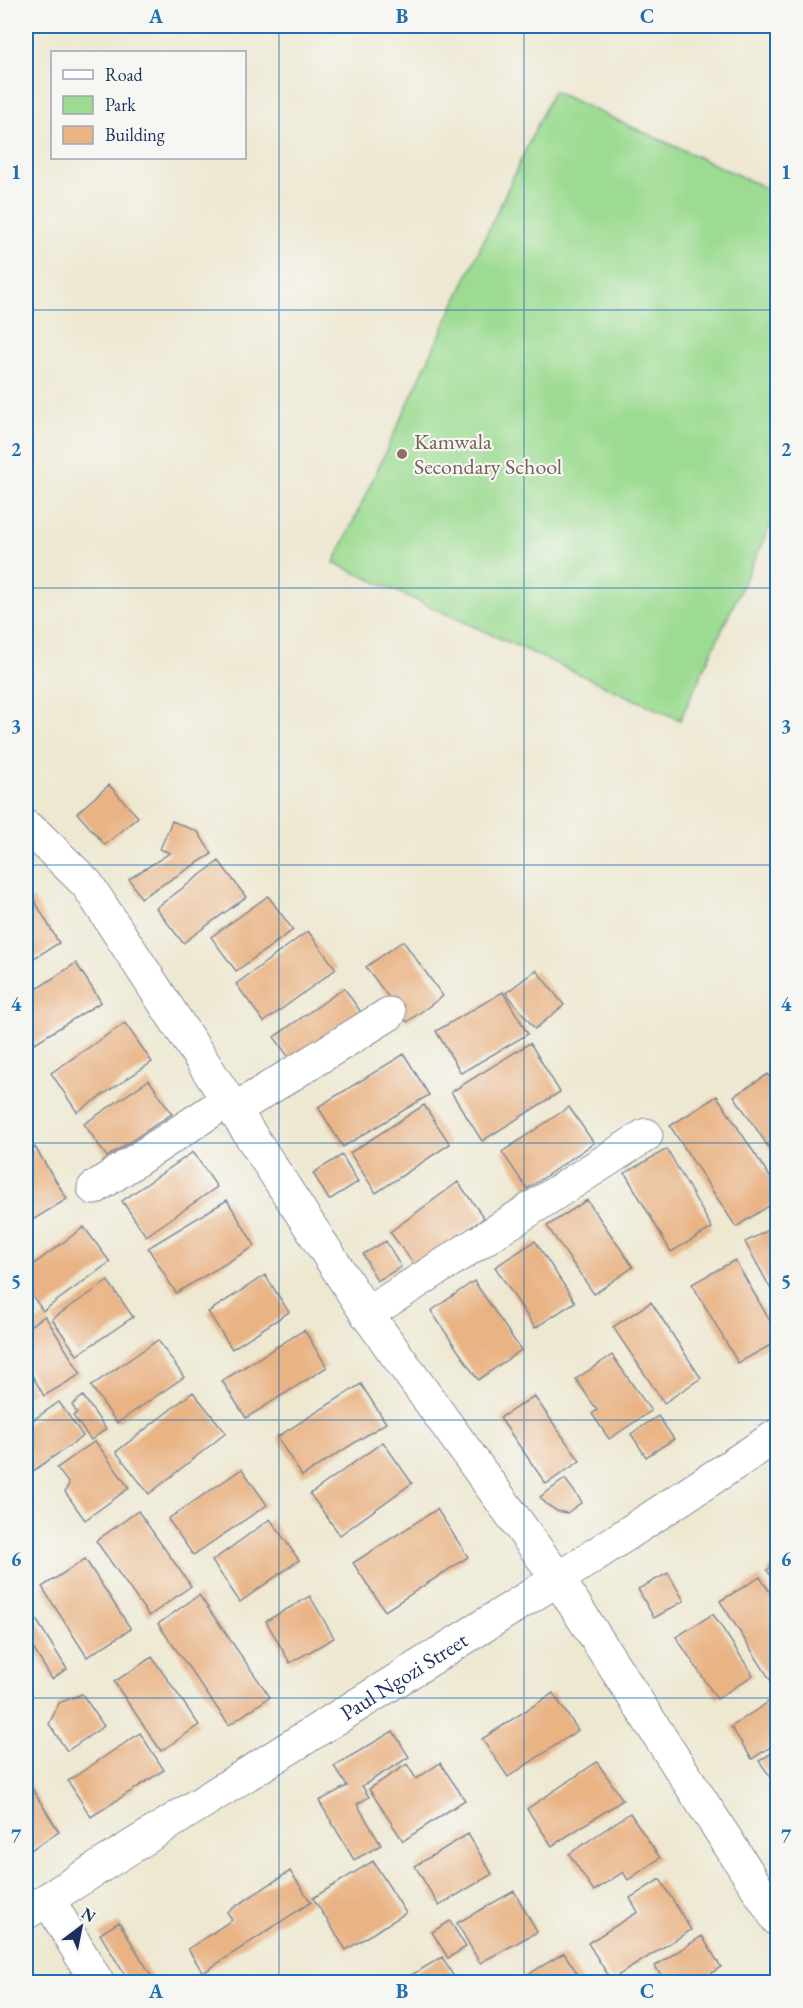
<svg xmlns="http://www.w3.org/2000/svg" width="803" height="2008" viewBox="0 0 803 2008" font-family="'EB Garamond',serif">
  <rect width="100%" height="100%" fill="#f6f6f2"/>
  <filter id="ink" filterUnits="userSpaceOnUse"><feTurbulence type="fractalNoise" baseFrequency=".0167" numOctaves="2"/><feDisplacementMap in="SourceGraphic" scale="12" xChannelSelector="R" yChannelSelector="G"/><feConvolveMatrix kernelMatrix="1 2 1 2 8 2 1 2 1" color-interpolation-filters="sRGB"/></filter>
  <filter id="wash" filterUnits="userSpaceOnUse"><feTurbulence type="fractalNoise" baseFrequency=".008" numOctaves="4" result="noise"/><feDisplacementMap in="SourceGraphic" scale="24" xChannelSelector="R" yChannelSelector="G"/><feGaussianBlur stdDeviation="1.35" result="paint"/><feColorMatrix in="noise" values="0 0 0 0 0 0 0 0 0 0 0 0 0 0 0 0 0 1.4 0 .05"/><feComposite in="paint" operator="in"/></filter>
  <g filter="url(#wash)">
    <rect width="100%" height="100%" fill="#eee8d1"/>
    <path fill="#9cdb91" stroke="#5c8578" stroke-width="1.5" d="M553,91L777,193V511L680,720L334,563Z"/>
    <g id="blocks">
      <path fill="#e9b384" d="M109,785L138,817L105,845L77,813Z
        M172,821L198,832L212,854L141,898L129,879L170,853L160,849Z
        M219,861L246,897L183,943L156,908Z
        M268,896L293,930L236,971L211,937Z
        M33,898L59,943L26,963V903Z
        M308,931L336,969L264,1022L236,984Z
        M403,941L443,996L407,1022L366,967Z
        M76,963L101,1002L35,1043L26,1028V996Z
        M536,970L564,1005L535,1029L506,993Z
        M344,988L372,1028L303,1077L274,1037Z
        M503,992L528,1034L461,1073L436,1031Z
        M125,1023L152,1062L77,1112L51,1073Z
        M530,1043L560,1092L482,1141L451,1092Z
        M404,1054L429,1095L343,1147L318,1107Z
        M768,1074L778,1088V1161L734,1096Z
        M149,1080L172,1114L107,1157L84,1124Z
        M717,1096L778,1189V1200L736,1227L670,1126Z
        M424,1105L450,1144L376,1193L350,1153Z
        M569,1107L594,1143L527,1189L502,1152Z
        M35,1147L67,1199L26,1224V1152Z
        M667,1149L712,1228L671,1252L625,1173Z
        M193,1152L217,1187L146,1236L122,1201Z
        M342,1155L358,1182L329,1200L313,1173Z
        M458,1182L484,1218L416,1267L390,1232Z
        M227,1200L255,1246L176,1293L148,1248Z
        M587,1200L633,1267L594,1294L547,1226Z
        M778,1225V1302L745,1242Z
        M84,1227L110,1262L43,1311L26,1287V1270Z
        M386,1241L401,1267L377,1281L363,1254Z
        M535,1241L575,1302L535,1328L495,1267Z
        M735,1260L778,1335V1341L738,1363L692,1284Z
        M265,1275L289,1312L232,1349L208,1312Z
        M108,1281L133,1317L77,1355L52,1319Z
        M474,1281L521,1350L478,1380L431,1311Z
        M651,1302L701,1378L664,1403L613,1327Z
        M45,1316L81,1374L44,1396L26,1365V1328Z
        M304,1330L327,1367L246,1418L222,1381Z
        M158,1340L184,1377L117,1423L91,1386Z
        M612,1355L651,1411L609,1439L592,1414L597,1410L576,1379Z
        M26,1377L34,1391L26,1397Z
        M361,1384L386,1423L302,1476L277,1437Z
        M193,1392L226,1433L149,1494L116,1452Z
        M83,1396L106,1429L91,1440L73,1416L77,1413L72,1405Z
        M534,1396L580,1461L546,1484L500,1418Z
        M59,1402L83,1436L26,1476V1425Z
        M658,1416L674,1439L646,1457L631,1434Z
        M95,1441L129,1488L85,1520L65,1492L69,1484L57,1468Z
        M383,1442L412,1483L340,1535L310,1494Z
        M242,1469L267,1505L193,1555L168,1519Z
        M565,1479L582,1502L567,1513L557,1511L546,1504L540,1497Z
        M437,1509L468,1557L385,1611L353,1563Z
        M138,1511L191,1586L149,1616L96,1541Z
        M270,1519L299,1560L240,1602L212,1561Z
        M85,1559L131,1629L87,1657L42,1587Z
        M778,1562V1586L767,1570Z
        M668,1573L684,1601L654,1618L638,1589Z
        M760,1577L778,1604V1692L720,1601Z
        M199,1595L270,1697L229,1725L158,1624Z
        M310,1596L334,1638L290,1663L266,1621Z
        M713,1614L753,1675L717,1699L676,1637Z
        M34,1616L67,1669L52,1679L26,1637V1621Z
        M152,1657L199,1725L161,1751L114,1682Z
        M553,1693L578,1730L508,1777L482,1739Z
        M82,1694L104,1726L67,1751L49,1724L59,1703Z
        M770,1701L778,1712V1742L752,1759L731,1727Z
        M393,1731L409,1757L362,1786L369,1797L357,1804L381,1845L354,1860L319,1801L347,1786L334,1766Z
        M140,1733L164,1770L91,1817L68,1781Z
        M778,1749V1787L759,1761Z
        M597,1762L623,1800L552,1846L527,1809Z
        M440,1763L465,1800L403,1841L369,1789L407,1764L416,1779Z
        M26,1779L59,1832L26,1853Z
        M630,1813L660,1858L628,1880L623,1872L594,1891L569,1854Z
        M468,1834L492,1874L439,1906L415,1866Z
        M373,1861L406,1913L346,1950L313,1898Z
        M290,1871L311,1902L203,1973L188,1949L232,1920L227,1912Z
        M660,1879L691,1930L611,1980L588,1943L638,1912L630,1898Z
        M514,1891L537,1932L480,1963L457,1923Z
        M450,1921L466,1947L448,1958L432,1932Z
        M119,1922L155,1982H129L100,1934Z
        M702,1936L721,1967L697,1982H665L655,1966Z
        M564,1953L583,1982H515Z
        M442,1957L457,1982H409L406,1978Z"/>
    </g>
  </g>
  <g filter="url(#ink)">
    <use href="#blocks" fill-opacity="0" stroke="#848c98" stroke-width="1.5"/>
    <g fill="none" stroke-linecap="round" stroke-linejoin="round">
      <defs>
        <g id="street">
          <path d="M26,827L37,835L87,884L367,1314L558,1579L778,1920"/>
          <path d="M234,1110L389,1014"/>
          <path d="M94,1188L228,1100"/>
          <path d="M367,1314L646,1135"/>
          <path d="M48,1899L97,1982"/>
          <path id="s1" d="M26,1913L558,1579L778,1435"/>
        </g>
      </defs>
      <use href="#street" stroke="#848c98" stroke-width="35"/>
      <use href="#street" stroke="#fff" stroke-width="33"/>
    </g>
  </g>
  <path fill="none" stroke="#1f6fb2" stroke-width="1.5" stroke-opacity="0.55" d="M279,26V1982M524,26V1982M26,310H778M26,588H778M26,865H778M26,1143H778M26,1420H778M26,1698H778"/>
  <circle fill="#8d6e63" stroke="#f6f6f2" stroke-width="2" cx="402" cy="454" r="6"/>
  <g text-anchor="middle" stroke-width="4.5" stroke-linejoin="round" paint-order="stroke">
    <g font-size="22" fill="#785e54" stroke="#f6f6f2" text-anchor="start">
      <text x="414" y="449">Kamwala<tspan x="414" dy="25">Secondary School</tspan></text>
    </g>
    <g font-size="22" fill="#1b2f5e" stroke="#f6f6f2">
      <text dy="8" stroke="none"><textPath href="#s1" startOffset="446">Paul Ngozi Street</textPath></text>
    </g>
  </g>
  <rect width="803" height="2008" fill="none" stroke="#f6f6f2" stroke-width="66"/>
  <rect x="51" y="51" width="195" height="108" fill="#f6f6f2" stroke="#9ea6b7" stroke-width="1.5"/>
  <rect x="63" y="70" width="30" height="9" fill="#ffffff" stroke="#9ea6b7" stroke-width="1.5"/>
  <text x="105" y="81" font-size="18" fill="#1b2f5e">Road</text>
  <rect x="63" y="96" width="30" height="18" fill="#9cdb91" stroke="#9ea6b7" stroke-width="1.5"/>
  <text x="105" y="111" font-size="18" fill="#1b2f5e">Park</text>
  <rect x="63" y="126" width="30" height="18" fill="#e9b384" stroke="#9ea6b7" stroke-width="1.5"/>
  <text x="105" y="141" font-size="18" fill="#1b2f5e">Building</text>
  <g transform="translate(81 1927) rotate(32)" stroke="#f6f6f2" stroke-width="4.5" paint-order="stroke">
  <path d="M0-4.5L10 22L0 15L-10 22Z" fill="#1b2f5e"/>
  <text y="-9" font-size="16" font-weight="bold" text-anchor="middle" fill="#1b2f5e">N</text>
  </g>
  <rect x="33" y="33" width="737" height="1942" fill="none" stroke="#1f6fb2" stroke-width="2"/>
  <g font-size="20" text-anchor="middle" font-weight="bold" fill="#1f6fb2">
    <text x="156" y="23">A</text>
    <text x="402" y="23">B</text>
    <text x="647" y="23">C</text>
    <text x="16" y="179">1</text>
    <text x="786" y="179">1</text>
    <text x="16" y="456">2</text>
    <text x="786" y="456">2</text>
    <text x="16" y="733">3</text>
    <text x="786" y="733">3</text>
    <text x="16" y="1011">4</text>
    <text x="786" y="1011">4</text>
    <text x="16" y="1288">5</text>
    <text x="786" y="1288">5</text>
    <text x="16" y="1566">6</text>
    <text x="786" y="1566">6</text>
    <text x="16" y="1843">7</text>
    <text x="786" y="1843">7</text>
    <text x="156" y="1998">A</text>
    <text x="402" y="1998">B</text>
    <text x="647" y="1998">C</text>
  </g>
</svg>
